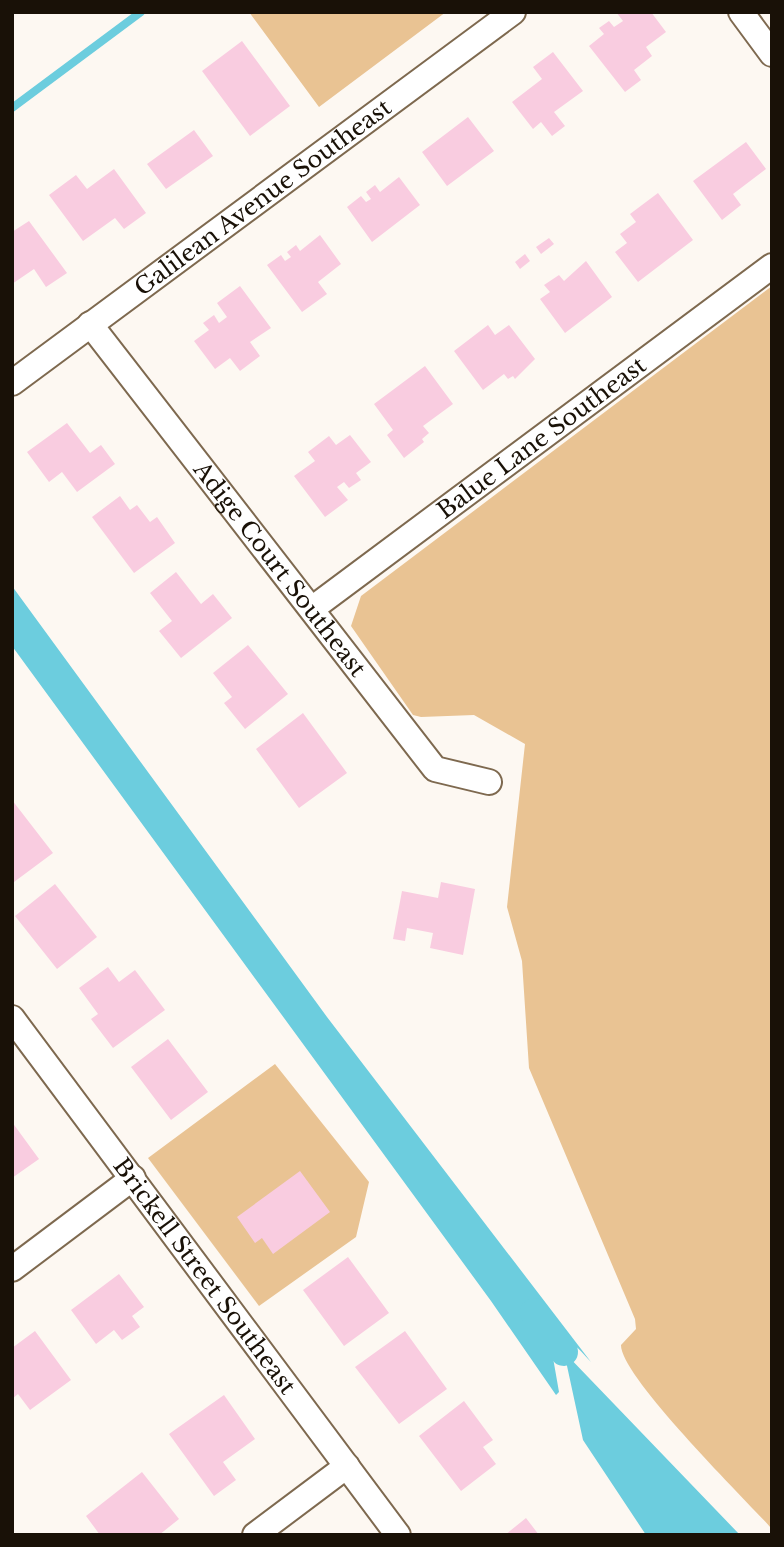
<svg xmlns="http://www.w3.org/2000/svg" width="784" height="1547" viewBox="0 0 784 1547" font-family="'Libre Baskerville',serif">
  <rect width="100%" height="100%" fill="#fdf8f2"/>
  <path fill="#e9c393" d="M249,12H446L319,107Z
    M772,286V1529C745,1499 620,1376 621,1345L636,1329L635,1319L529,1068L522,961L507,907L525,744L474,715L421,717L413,715L351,626L361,596Z
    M275,1064L369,1182L356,1237L259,1306L148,1158Z"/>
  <path fill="#6ccdde" d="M12,586L327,1017L591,1362C581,1352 573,1339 559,1342L552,1352L559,1392L556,1395L491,1301L12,646Z
    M564,1352L740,1535H646L583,1440Z"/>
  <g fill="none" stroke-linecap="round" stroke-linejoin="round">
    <path stroke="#6ccdde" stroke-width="8" d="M12,108L141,12"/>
    <path stroke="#6ccdde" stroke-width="28" d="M534,1312L564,1352"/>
  </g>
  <path fill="#f9cce0" d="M616,12H651L666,32L646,47L652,56L634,70L641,80L625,92L589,46L604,34L599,28L609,21L614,27L623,21Z
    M242,41L290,106L250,136L202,71Z
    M553,52L583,91L554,112L565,126L552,136L541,122L533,129L512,102L542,79L533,67Z
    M468,117L494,151L447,186L422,152Z
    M194,130L213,156L166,189L147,164Z
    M746,142L766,169L733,194L741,205L722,220L693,181Z
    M114,169L146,213L124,229L115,218L83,241L49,195L76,175L87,189Z
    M399,177L420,205L372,242L347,207L361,196L366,202L371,199L366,192L375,185L380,192Z
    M658,193L693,240L638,282L615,252L627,243L620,234L636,222L630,214Z
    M29,221L67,273L46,287L34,269L12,284V232Z
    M320,235L341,264L318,282L327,294L302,312L267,265L281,255L285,261L291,257L287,252L296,245L300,251Z
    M549,238L554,244L541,254L536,247Z
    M525,254L530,261L520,269L515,262Z
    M586,261L612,297L565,333L540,299L550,292L544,285L559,275L564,281Z
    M240,286L271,328L250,342L260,356L240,371L230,358L215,369L194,341L209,330L203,323L214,315L219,323L227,317L217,303Z
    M488,325L495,335L509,325L535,359L515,379L513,376L508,379L504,374L483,390L454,351Z
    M425,366L453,404L423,426L429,433L422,439L424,442L404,458L387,435L393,430L374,404Z
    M67,423L90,453L101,445L115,464L77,492L62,472L49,482L27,452Z
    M350,435L371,462L356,473L361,480L349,488L344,482L337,487L348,500L325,517L294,476L315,461L308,452L329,436L336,445Z
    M120,496L130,510L137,505L150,522L157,517L175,543L134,573L92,517Z
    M176,572L201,604L213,594L232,618L181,658L159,631L172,621L150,593Z
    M248,645L288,694L245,729L224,703L232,697L213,673Z
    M303,713L347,773L299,808L256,749Z
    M12,800L53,853L14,882L12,880Z
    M441,882L475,889L463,955L430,948L433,933L407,928L405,941L393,939L402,891L438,898Z
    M55,884L97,937L57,969L15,916Z
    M108,967L119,982L135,970L165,1010L113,1048L91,1019L98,1014L79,988Z
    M168,1039L208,1092L171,1120L131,1067Z
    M12,1122L39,1159L12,1178Z
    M300,1171L330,1212L273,1254L262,1238L255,1243L237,1217Z
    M348,1257L389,1313L344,1346L303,1290Z
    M119,1274L144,1307L132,1316L140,1327L122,1340L114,1330L96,1344L71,1310Z
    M35,1331L71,1380L30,1410L18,1394L12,1399V1348Z
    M405,1331L447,1389L399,1424L355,1367Z
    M224,1395L255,1439L223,1462L236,1480L214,1496L169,1434Z
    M464,1401L493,1440L483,1447L496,1464L461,1491L419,1436Z
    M142,1472L179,1519L159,1535H100L86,1516Z
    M526,1518L539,1535H505Z"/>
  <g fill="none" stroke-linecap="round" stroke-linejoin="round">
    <defs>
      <g id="street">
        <path d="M741,12L772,54"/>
        <path id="s1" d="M90,324L435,769L489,782"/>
        <path id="s2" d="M12,383L513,12"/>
        <path id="s3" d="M313,608L772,266"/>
        <path id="s4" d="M12,1018L398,1535"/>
        <path d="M12,1269L133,1178"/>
        <path d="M255,1535L347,1466"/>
      </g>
    </defs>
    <use href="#street" stroke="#7e694f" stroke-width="28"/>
    <use href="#street" stroke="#fff" stroke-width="24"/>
  </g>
  <g text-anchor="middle" stroke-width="5" stroke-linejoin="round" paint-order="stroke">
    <g font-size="23" fill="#191107" stroke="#fff">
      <text dy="8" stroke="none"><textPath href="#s2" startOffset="312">Galilean Avenue Southeast</textPath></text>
      <text dy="8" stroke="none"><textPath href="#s3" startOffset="285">Balue Lane Southeast</textPath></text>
      <text dy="8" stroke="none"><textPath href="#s1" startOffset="310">Adige Court Southeast</textPath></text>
      <text dy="8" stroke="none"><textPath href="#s4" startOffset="322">Brickell Street Southeast</textPath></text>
    </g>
  </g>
  <rect width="784" height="1547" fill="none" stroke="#191107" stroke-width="28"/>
</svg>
